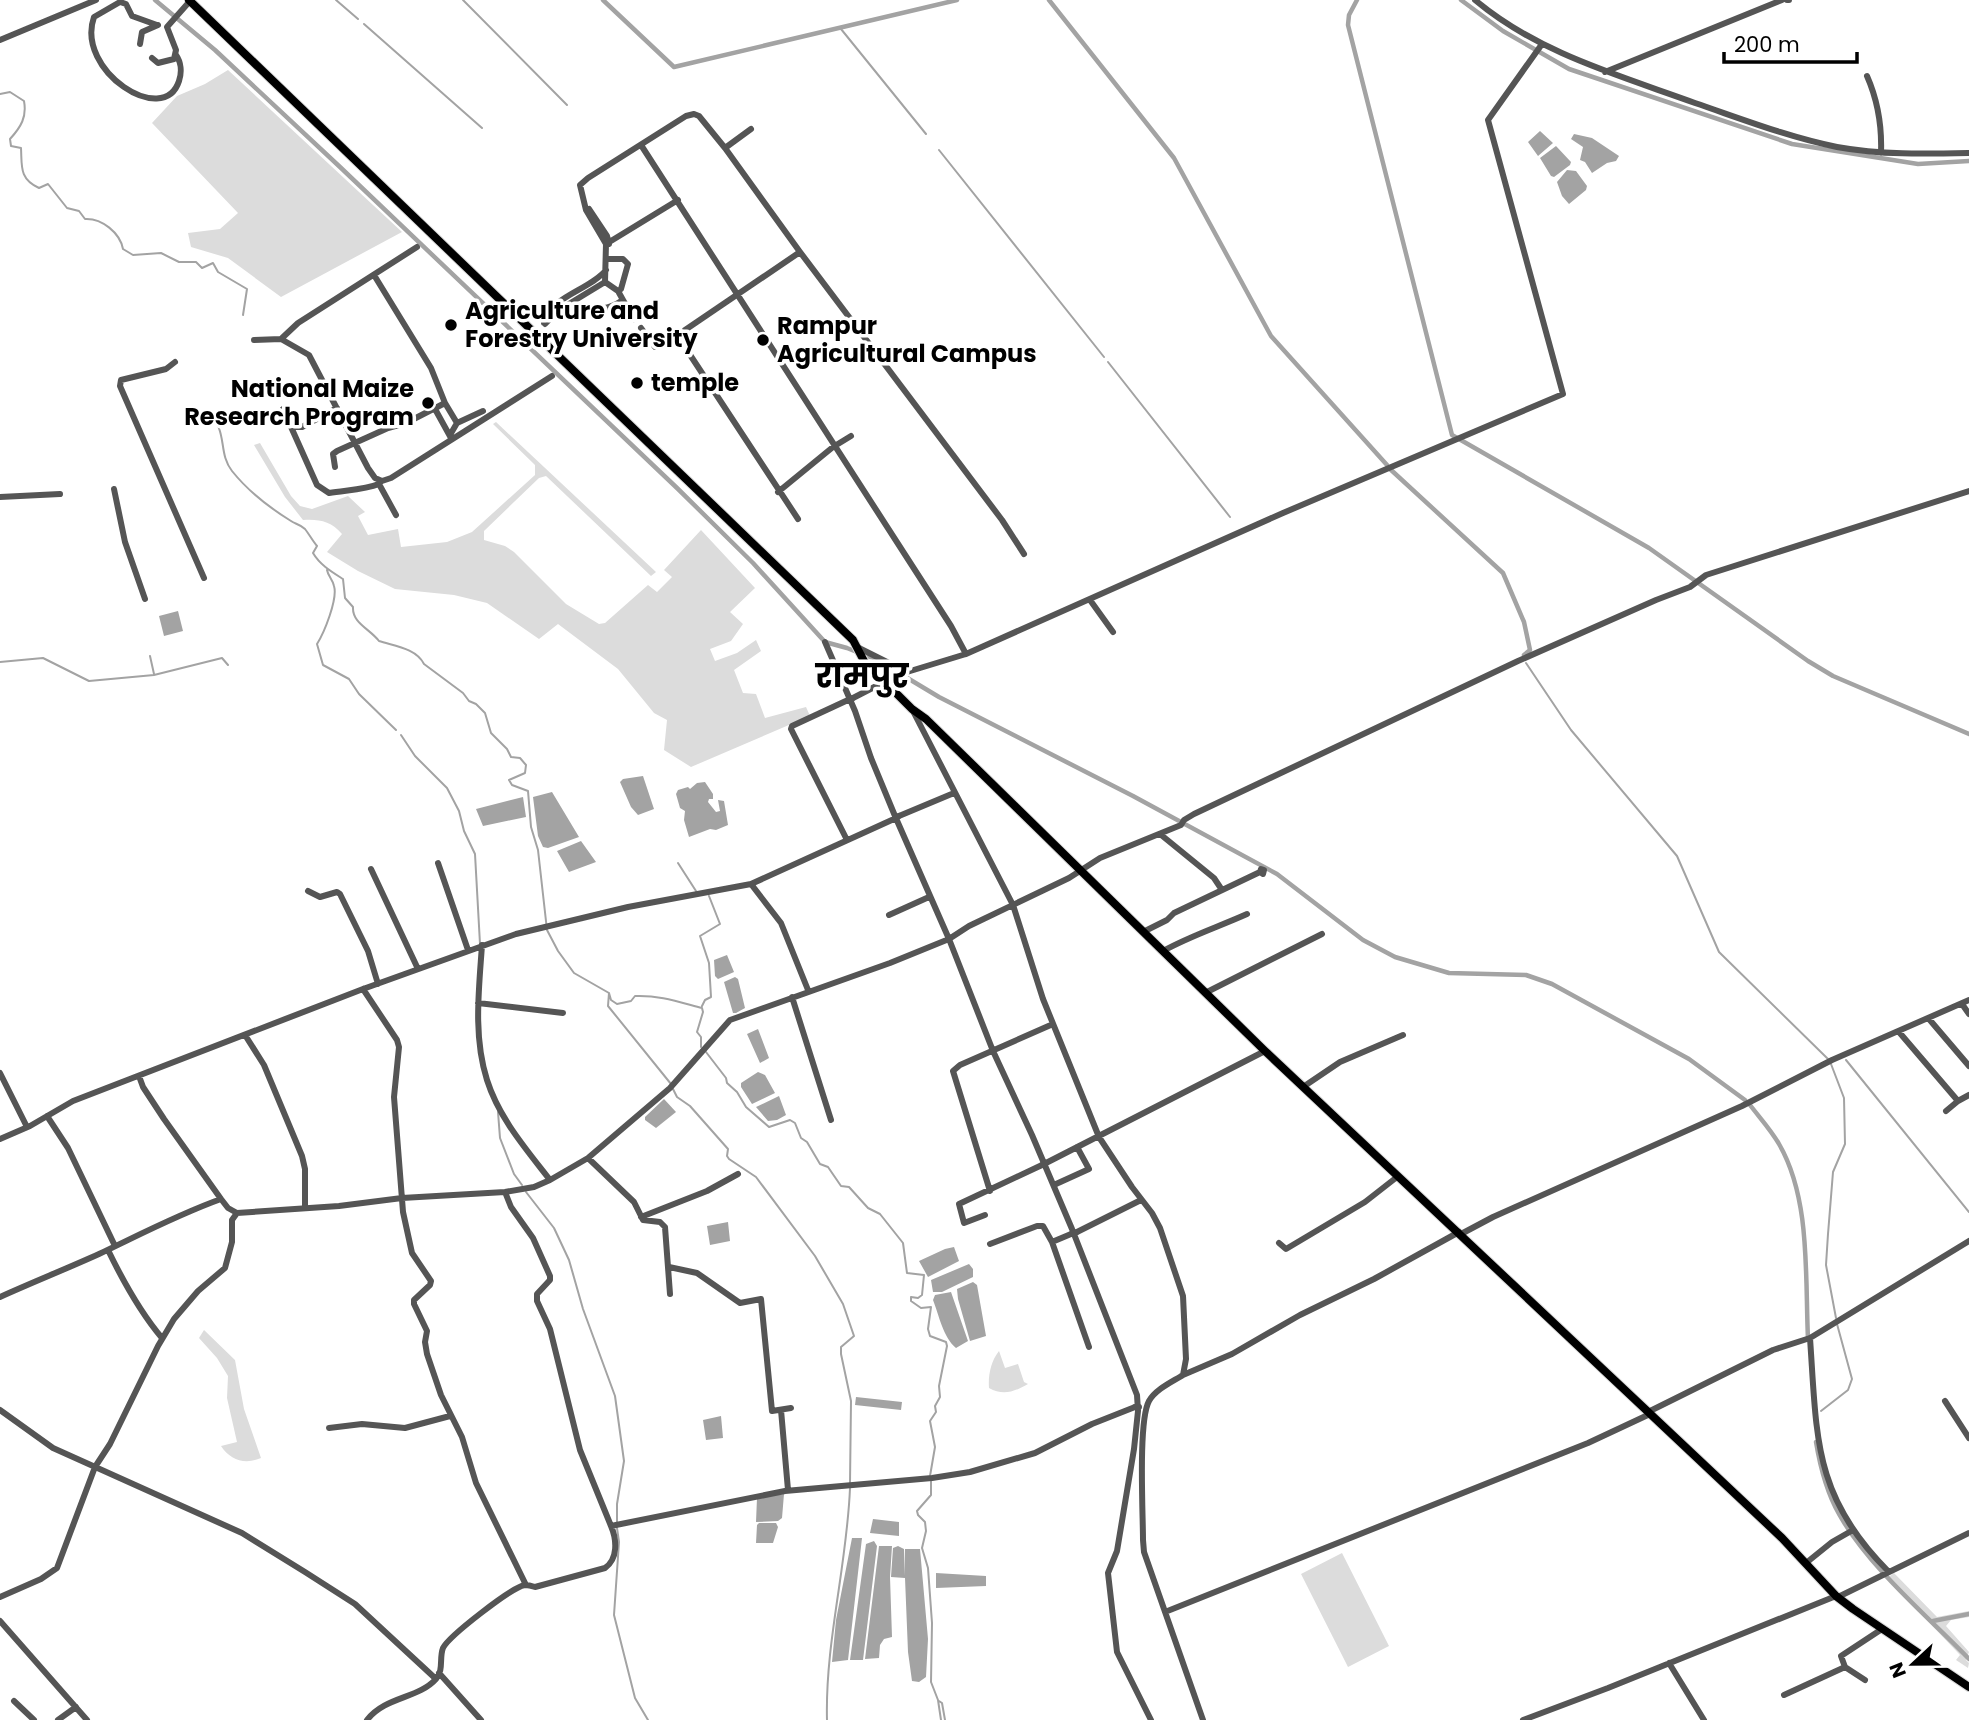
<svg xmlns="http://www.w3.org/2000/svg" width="1969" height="1720" viewBox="0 0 1969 1720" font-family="Poppins,'Noto Sans Devanagari',sans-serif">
  <rect width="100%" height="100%" fill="#fff"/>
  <path fill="#dcdcdc" d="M228,70L402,232L281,297L228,258L191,247L188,233L220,229L238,213L152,123L177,96L205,84Z
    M496,422L656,572L651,576L546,476L539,478L484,531V540L505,546L514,552L566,604L599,624L605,623L648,585L657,592L672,577L664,570L701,530L755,588L730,612L743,624L731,641L710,649L715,661L737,653L756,640L761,651L734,670L743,693L756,694L765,718L806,707L810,716L691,767L664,750L667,720L654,713L618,669L558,624L539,639L487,603L454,595L395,589L358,571L327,552L342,534C331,521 319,519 303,520L285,497L254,445L260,443L291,496L300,506L312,509L348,496L365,512L358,516L368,535L398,529L401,547L447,542L472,532L535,475V465L493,424Z
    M204,1330L235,1360L244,1409L261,1458C245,1465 230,1460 221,1446L237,1442L227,1398L228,1376L217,1358L199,1338Z
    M999,1351L1005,1368L1018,1364L1024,1382L1028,1384C1014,1392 1003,1396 989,1388C988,1375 991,1361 999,1351Z
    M1342,1553L1389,1646L1348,1667L1301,1574Z
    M1894,1573L1937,1617L1969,1611V1617L1951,1620L1946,1626L1969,1652L1966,1660L1969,1663L1968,1668L1956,1660L1960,1655L1887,1578Z"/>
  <path fill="#a3a3a3" d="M1540,131L1553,143L1538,156L1528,142Z
    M1574,134L1592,138L1619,156L1616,161L1607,163L1592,173L1585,162L1580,160L1583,147L1571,139Z
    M1556,146L1571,162L1570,165L1554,177L1551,176L1540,158Z
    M1567,170L1576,171L1587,186L1586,190L1569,204L1562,196L1557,182Z
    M178,611L183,631L164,636L159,616Z
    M643,776L654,809L638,815L631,807L620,782L623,779Z
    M705,782L713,794V799H709L708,802L716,812L720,811L718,800L724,801L728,825L716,830L710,829L689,837L684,820L685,811L680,808L676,794L678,790L688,787L690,789L697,783Z
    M552,792L579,837L548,848L543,847L538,836L533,797Z
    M523,797L526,817L483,826L476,809Z
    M581,841L596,862L569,872L557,851Z
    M727,955L734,972L718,979L715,976L714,960Z
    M735,977L738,979L745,1008L736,1013H733L724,982Z
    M758,1029L769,1058L760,1063L747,1034Z
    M758,1072L765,1075L775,1093L752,1104L741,1087V1083Z
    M779,1096L786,1115L777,1120L768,1121L756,1107Z
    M664,1099L676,1112L656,1128L645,1120V1117Z
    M728,1222L730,1241L710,1245L707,1226Z
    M954,1247L959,1261L928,1277L919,1261L945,1249Z
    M969,1264L973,1269V1277L942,1292H933L931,1280Z
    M973,1282L977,1285L986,1336L970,1341L958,1299L957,1289Z
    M951,1292L968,1341L956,1348C943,1337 939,1315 933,1300L935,1295Z
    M856,1397L902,1402L901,1410L855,1405Z
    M721,1416L723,1438L706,1440L703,1420Z
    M784,1494L782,1518L778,1521L756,1522L757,1498Z
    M873,1519L899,1522V1536L870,1533Z
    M759,1523H776L778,1527L773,1543H756L757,1525Z
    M852,1538H862L848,1660L832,1662L836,1620Z
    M874,1541L877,1546L863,1660H850L866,1544Z
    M879,1546H892L890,1577L892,1637L884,1639L880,1645L879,1658L865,1659Z
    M898,1546L904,1549L905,1576V1549H920L928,1639L926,1677L919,1682L912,1681L908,1652L905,1578L891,1577L893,1548Z
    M936,1573L986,1576V1586L936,1588Z"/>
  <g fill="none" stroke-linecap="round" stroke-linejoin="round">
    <path stroke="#a3a3a3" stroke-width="2" d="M336,0L358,19
      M463,0L567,105
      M364,24L482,128
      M841,29L926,134
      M0,94L10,92L24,101C27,117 21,127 10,139L11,146L21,148C22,166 19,179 39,188L48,184L67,208L79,211L85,219C102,218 120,233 123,249L133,255L161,253L179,262H196L202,268L213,263L218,272L247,289L243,315
      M939,150L1104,357
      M1108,362L1230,517
      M207,413C229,429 217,452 232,471C248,491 270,508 291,521C295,524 300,524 305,529C309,534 312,540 317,546L313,553C320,565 332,572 343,579L345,598L353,607C352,623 370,629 379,641C394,646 416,648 424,664L463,693L469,701L476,704L485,713L491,733L507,749L511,757L520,758L526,765L525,773L509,780L512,785L528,791L531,827L538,850L547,930L558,951L574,973L609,993L611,1000L617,1004L631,1001L635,996C659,995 679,1002 702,1008L703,1012L697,1032L701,1037V1047
      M327,570C328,576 333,580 334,586C338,599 324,633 317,644L323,665L349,679L359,694L396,730
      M150,656L154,674
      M0,662L43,658L89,681L154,675L222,658L228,665
      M1526,663L1571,730L1677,856L1719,952L1828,1059
      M401,735L415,756L447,788L459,811L464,831L475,854L480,944
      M678,863L696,891
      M609,993L608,1006L671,1084
      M702,1006L705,1000L711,997L709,963L700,936L720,924L709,896
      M706,1052L726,1078L727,1083L737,1092L746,1107L769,1127L790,1120L795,1123L801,1138L807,1142L820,1164L828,1167L841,1186L849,1187L868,1208L880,1214L903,1243L907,1273L924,1275L922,1295L918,1298L911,1297V1301L921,1308L931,1307L928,1329L930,1336L946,1342L947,1346L939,1386L940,1397L935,1406L936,1412L930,1421L935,1447L930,1476
      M1846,1060L1969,1212
      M1831,1064L1844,1098L1845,1144L1833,1172L1828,1234L1826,1265L1836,1318
      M673,1089L677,1097L690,1106L728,1149L727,1156L729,1159L756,1177L815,1256L843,1304L854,1336L841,1347V1354L851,1401L850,1483
      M498,1112L500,1138L514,1174L522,1185
      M526,1192L554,1228L569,1260L583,1309L615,1396L624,1461L617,1504V1522
      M1821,1411L1848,1390L1852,1379L1837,1324
      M931,1481V1495L917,1511L918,1515L925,1522L926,1531L922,1548L928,1568L932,1623L931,1682L938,1700L941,1720
      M617,1528L619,1542L614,1615L635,1698L648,1720
      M939,1701L942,1703L945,1720
      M827,1720C825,1642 847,1566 850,1488"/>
    <path stroke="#a3a3a3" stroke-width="4.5" d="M155,0L215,50L340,167L677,488L753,563L825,642L847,648L879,661L939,697L1133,796L1277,874L1363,940L1395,957L1449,973L1526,975L1552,984L1689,1059L1745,1100
      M603,0L674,67L957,0
      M1049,0L1174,158L1271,336L1387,465
      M1357,0L1349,15L1348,25L1452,435L1649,548L1808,661L1833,676L1969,734
      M1461,0L1503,31L1569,69L1792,144L1918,164L1969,161
      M1390,469L1503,573L1524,622L1530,650L1524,655
      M1750,1105C1760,1118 1771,1130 1779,1144C1811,1199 1805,1277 1808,1339
      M1816,1442C1820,1466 1827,1493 1839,1514C1868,1566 1927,1616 1969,1659
      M1933,1621L1969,1614"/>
    <defs>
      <path id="major" d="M189,0L853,640L864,661L912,709L926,719L1265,1051L1782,1538L1836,1596L1853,1609L1969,1687"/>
    </defs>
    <use href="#major" stroke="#dbdbdb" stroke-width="10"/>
    <path stroke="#555" stroke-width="6" d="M1475,0C1538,53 1618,75 1695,103C1742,119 1788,137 1837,147C1881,155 1924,154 1969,153
      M1787,0H1789
      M157,25L132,16L126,4L120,2L94,17C75,71 164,128 179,81C182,72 181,62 176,55
      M0,40L96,0
      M140,44L142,32L158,25
      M152,58L158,63L174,59L176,50L167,27L190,1
      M1605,72L1782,0
      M1867,76C1878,101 1882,126 1881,153
      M641,145L951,626L966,654
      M725,148L751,129
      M589,209L607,236L609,244
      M606,244L678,200
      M607,259H623L628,264L621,289L618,291
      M623,300L634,319
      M569,305C592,307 602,314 623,300L618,291L605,282
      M544,323C550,296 590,290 606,270
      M545,324L559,310L605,282L606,244L586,210L580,185L588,178L686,116L694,114L699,116L725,148L800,252L1002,520L1024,554
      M641,328L655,347H660L800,252
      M677,335L798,519
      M281,339L309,355L368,468L375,478L382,481L391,478L552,376
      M254,340L281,339L298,323L417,247
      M175,362L166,369L121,380L120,386L204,578
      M445,403L457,423
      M283,409L317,485L329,493C346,490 364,490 379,484
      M435,409L451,438
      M293,427H302L337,408
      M450,435L457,423L483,411
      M335,467L333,454L337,451L388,428L406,423L445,403L431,368L374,275
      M380,483L379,484L396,515
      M114,489L125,542L145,599
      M778,492L833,447L851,436
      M0,497L60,494
      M1090,600L1113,632
      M825,642L855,711L871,758L895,816L949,939L993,1051L1032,1135L1072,1229L1137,1395L1138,1411L1134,1449L1117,1551L1108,1573L1117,1652L1151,1720
      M857,647L907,672
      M892,687L907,672L966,654L1283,513L1563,394L1488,120L1542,44
      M853,698L886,681
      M913,711L1013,905L1043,999L1099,1137L1132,1187L1152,1213L1160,1228L1183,1296L1186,1359L1183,1375C1172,1382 1156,1389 1149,1401C1138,1421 1143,1513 1143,1540L1144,1552L1203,1720
      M899,816L954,793
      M1160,834L1214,878L1222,890
      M847,840L791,729L792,726L848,700
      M438,863L468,950
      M371,869L418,969
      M1261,869L1264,870L1263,874L1260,872Z
      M751,884L781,923L808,990
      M308,891L320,897L337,892L340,894L368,951L378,984
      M889,915L929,897
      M1143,932L1167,920L1174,913L1260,872
      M482,945C479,989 473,1036 487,1080C499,1118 526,1149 550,1180
      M1163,951C1190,936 1218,927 1247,914
      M363,989L397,1040L399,1047L394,1097L403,1212L412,1253L431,1281L430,1285L414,1300V1304L427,1331L425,1342L427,1354L441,1395L462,1437L476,1483L526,1585
      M1205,993L1322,934
      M792,997L831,1120
      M478,1003L563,1013
      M1962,1004L1969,1014
      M1929,1019L1969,1066
      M1899,1032L1958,1101L1946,1111
      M245,1035L264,1065L302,1156L305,1169V1208
      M0,1073L27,1127
      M139,1076L143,1087L164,1119L221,1199
      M1303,1087L1340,1062L1403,1035
      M1958,1101L1969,1095
      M47,1116L68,1148L115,1246
      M0,1139L30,1126L73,1101L363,989L516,934L628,907L751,884L894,819
      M588,1158L634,1202L643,1220L660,1222L665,1227L670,1294
      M1046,1163L1265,1051
      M1056,1184L1089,1169L1077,1147
      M990,1191L953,1071L960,1065L1053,1024
      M505,1192L511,1207L533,1238L550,1276V1280L537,1294V1301L550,1329L580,1450L611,1526
      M985,1215L964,1223L959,1204L1042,1165
      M641,1217L707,1191L738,1174
      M1077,1232L1141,1200
      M1071,1234L1052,1242L1089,1347
      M1461,1234L1493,1217L1742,1106L1832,1060L1969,1000
      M1279,1243L1286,1249L1365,1202L1397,1177
      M990,1244L1037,1226H1043L1052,1242
      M108,1250C123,1281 140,1312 162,1338
      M669,1267L697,1273L740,1303L761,1299L772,1411L791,1408
      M0,1297C33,1282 66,1269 99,1254C139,1235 179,1214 221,1199L228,1208L237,1213
      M1810,1338C1817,1437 1813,1496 1888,1571
      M1183,1375L1232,1354L1300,1315L1374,1279L1459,1232
      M1945,1401L1969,1438
      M0,1410L53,1448L242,1533L305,1572L355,1604L436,1679
      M781,1410L788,1490
      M1648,1412L1773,1350L1810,1338L1969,1241
      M329,1428L362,1424L405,1428L450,1416
      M1806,1563L1832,1542L1853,1530
      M0,1597L41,1579L57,1568L95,1467L110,1444L158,1346L174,1319L198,1291L225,1268L232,1242V1220L237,1213L339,1206L402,1198L505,1192L534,1187L550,1180L588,1158L670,1088L730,1020L890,963L949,939L969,926L1069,878L1100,858L1181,825L1184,820L1194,814L1518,661L1656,600L1690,587L1706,575L1969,491
      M1838,1597L1969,1533
      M1165,1612L1588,1443L1650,1414
      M0,1621L87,1720
      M1669,1663L1704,1720
      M1845,1667L1865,1680
      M439,1673L481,1720
      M1784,1695L1845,1667L1841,1656L1882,1629
      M14,1701L34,1720
      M58,1720L76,1707
      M367,1720C386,1696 418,1699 436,1679C444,1670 439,1658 443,1648C449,1636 512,1587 525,1585C527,1585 532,1586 535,1587L605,1568C618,1559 617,1540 611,1526L785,1491L932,1478L970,1472L1035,1453L1092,1424L1135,1407
      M1523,1720L1608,1688L1836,1596"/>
    <use href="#major" stroke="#000" stroke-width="8"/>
    <path stroke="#555" stroke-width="6" d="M848,700L853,698
      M894,819L899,816
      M1042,1165L1046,1163
      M1071,1234L1077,1232
      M1135,1407H1139"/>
  </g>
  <g fill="#000" stroke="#fff" stroke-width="2.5">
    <circle cx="451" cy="325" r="7"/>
    <circle cx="763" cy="340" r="7"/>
    <circle cx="637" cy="383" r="7"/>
    <circle cx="428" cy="403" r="7"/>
  </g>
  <g text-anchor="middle" stroke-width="7" stroke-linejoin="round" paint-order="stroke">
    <g font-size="24" font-weight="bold" fill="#000" stroke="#fff" text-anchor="start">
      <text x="465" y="319">Agriculture and<tspan x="465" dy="28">Forestry University</tspan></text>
      <text x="777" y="334">Rampur<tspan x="777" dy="28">Agricultural Campus</tspan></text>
      <text x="651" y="391">temple</text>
      <text x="414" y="397" text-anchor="end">National Maize<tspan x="414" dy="28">Research Program</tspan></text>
    </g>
    <g font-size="32" font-weight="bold" fill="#000" stroke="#fff">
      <text x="862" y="687">रामपुर</text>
    </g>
  </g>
  <g transform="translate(1913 1664) rotate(248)" stroke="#ffffff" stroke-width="5" paint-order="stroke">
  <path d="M0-5L12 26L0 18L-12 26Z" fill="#000000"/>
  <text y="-10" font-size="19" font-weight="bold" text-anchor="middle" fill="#000000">N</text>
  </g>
  <path d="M1724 52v10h133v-10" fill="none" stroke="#000000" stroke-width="3.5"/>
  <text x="1734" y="52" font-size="21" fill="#000000" stroke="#ffffff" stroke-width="5" paint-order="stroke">200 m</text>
</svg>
